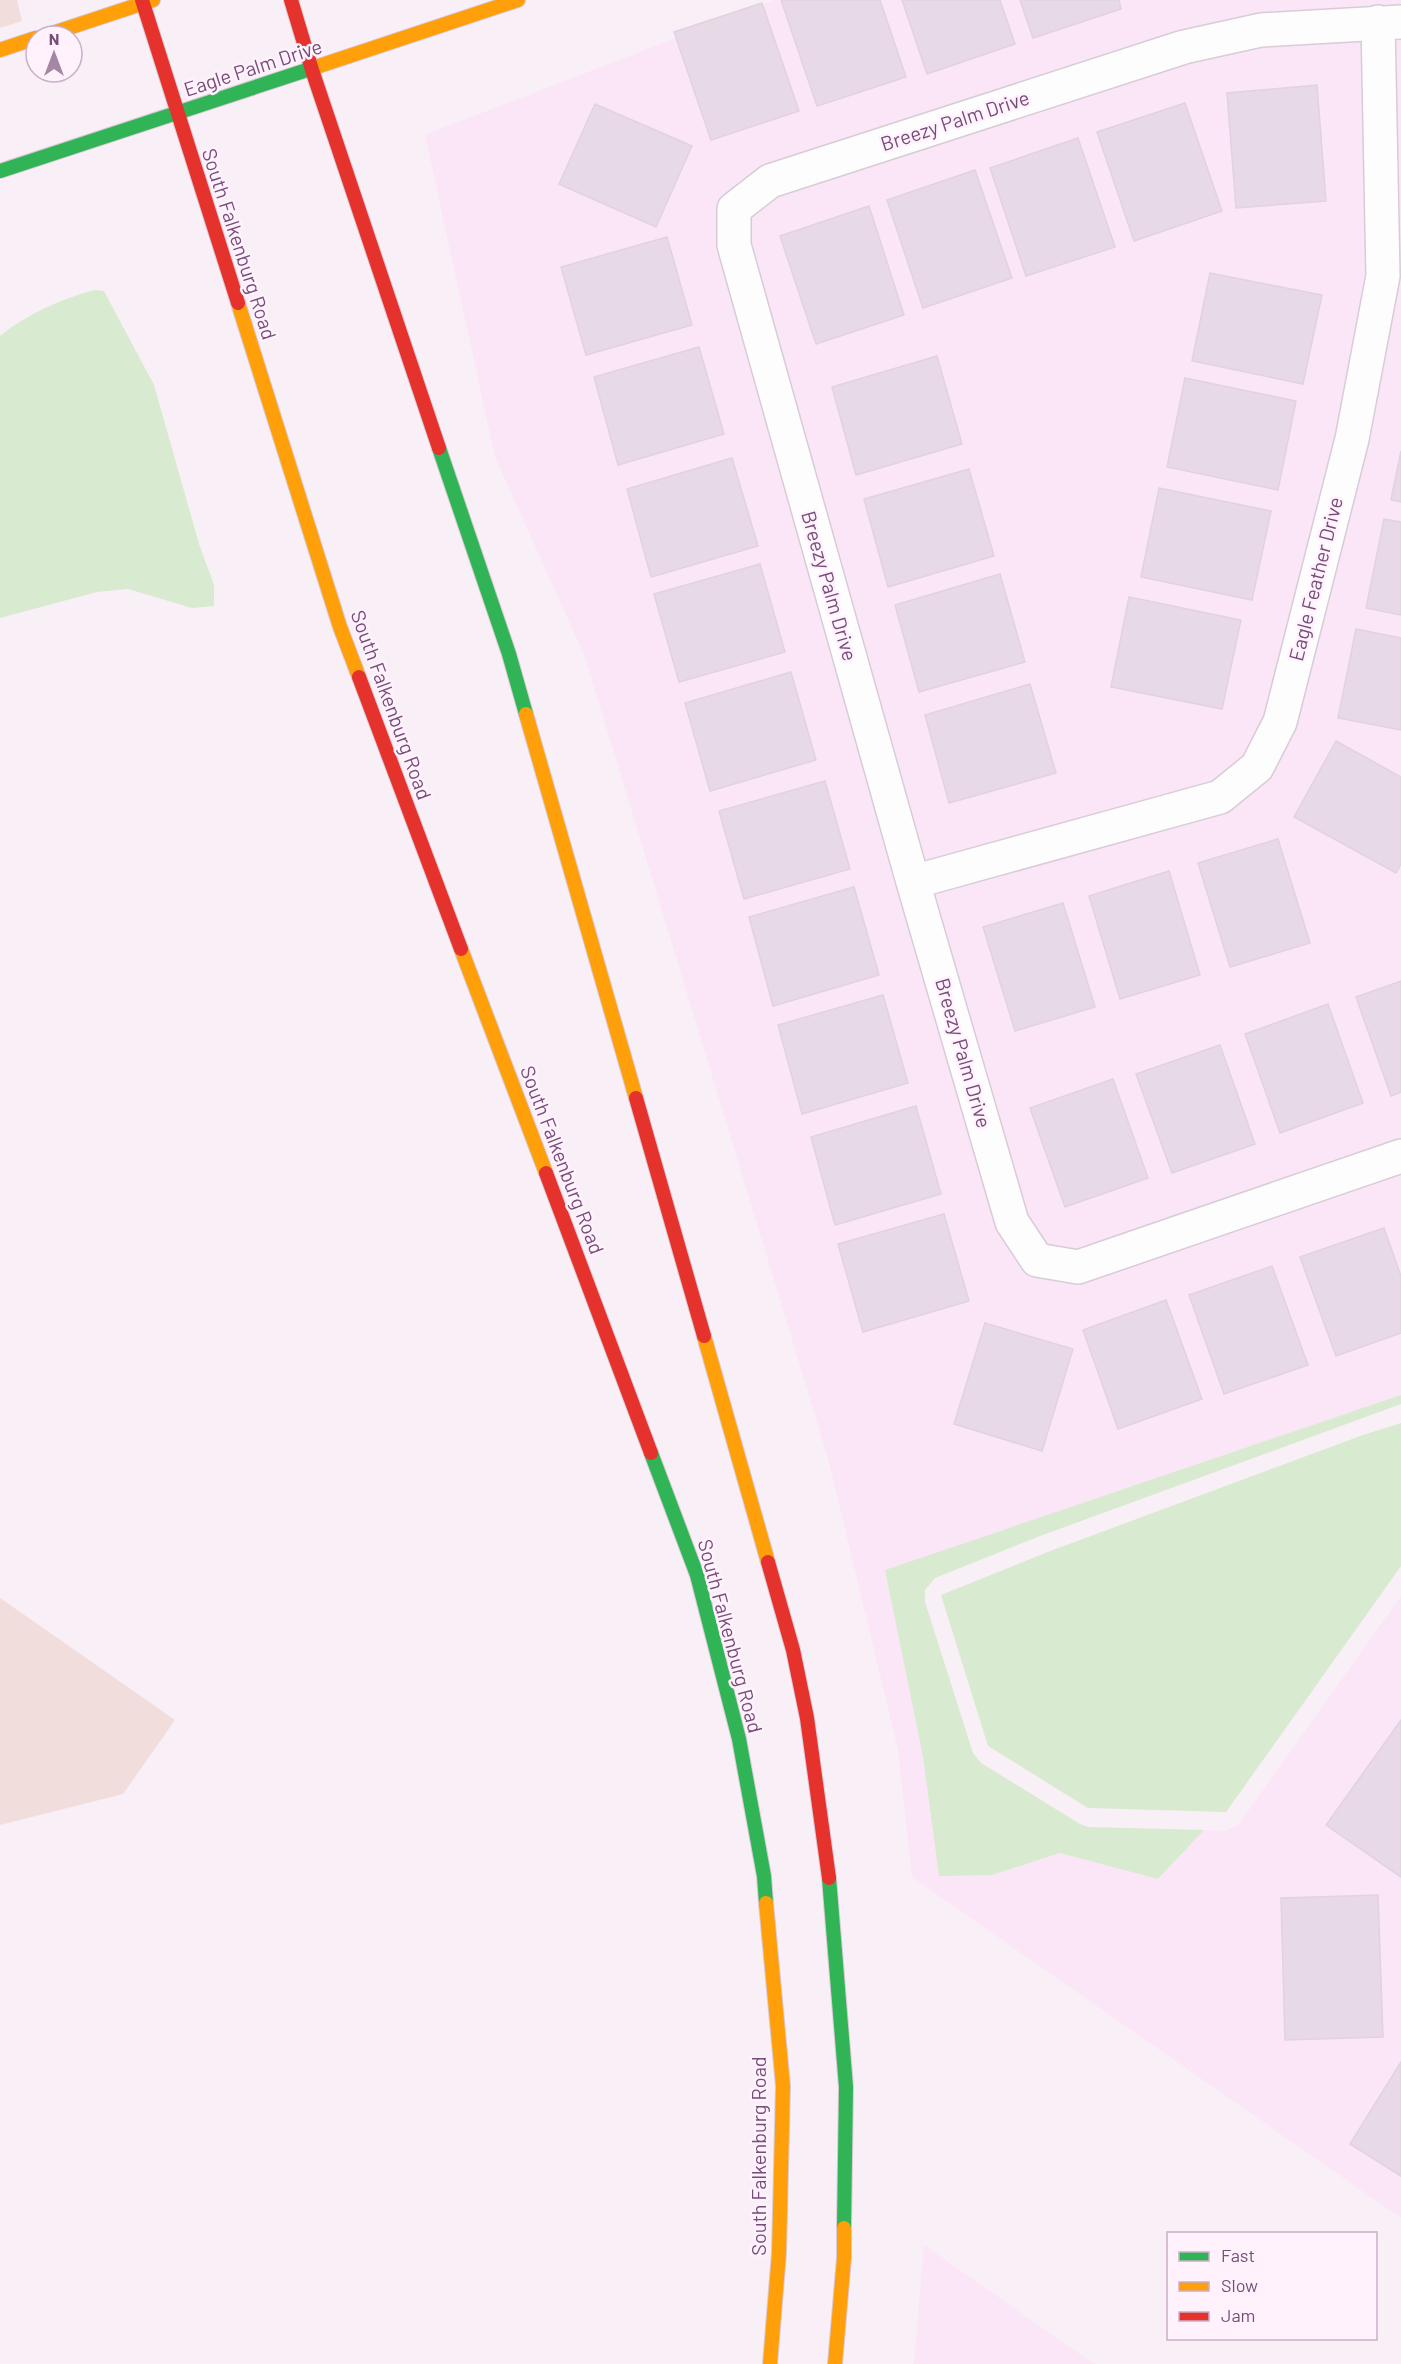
<svg xmlns="http://www.w3.org/2000/svg" width="1401" height="2364" viewBox="0 0 1401 2364" font-family="Barlow,sans-serif">
  <rect width="100%" height="100%" fill="#f9eff7"/>
  <path fill="#fae6f6" d="M774,0H1401V1395L885,1570L923,1757L939,1875H992L1060,1853L1159,1879L1204,1830L1225,1831L1239,1824L1401,1596V2218L912,1877L898,1750L828,1458L585,657L495,457L425,135Z
    M924,2245L1094,2364H914Z"/>
  <path fill="#f2dddd" d="M0,0H17L22,21L0,28Z
    M0,1598L175,1720L123,1794L0,1825Z"/>
  <path fill="#d8eacf" d="M94,290L104,291L154,385L199,544L214,585V606L192,608L128,589L97,592L0,618V336C27,314 61,299 94,290Z
    M1401,1395V1404L1040,1536L935,1578L925,1590V1602L973,1753L981,1763L1080,1824L1088,1827L1204,1830L1158,1879L1060,1853L992,1875L939,1876L923,1757L885,1570Z
    M1401,1423V1566L1226,1812L1088,1808L988,1746L941,1595L1045,1553L1363,1435Z"/>
  <path fill="#e8d9e7" stroke="#e2d1e2" stroke-width="1.5" d="M781,0H880L906,77L817,106Z
    M902,0H1000L1015,44L927,74Z
    M1020,0H1119L1121,9L1033,38Z
    M762,3L799,111L711,140L674,32Z
    M1317,85L1326,201L1236,208L1227,93Z
    M1185,103L1222,211L1134,241L1097,132Z
    M595,104L692,146L656,227L559,184Z
    M1078,138L1115,247L1026,276L990,168Z
    M975,170L1012,278L923,308L887,200Z
    M869,206L904,315L816,344L780,236Z
    M667,237L692,325L586,355L561,267Z
    M1210,273L1322,295L1303,384L1192,361Z
    M699,347L724,434L618,465L594,377Z
    M937,356L962,444L856,475L832,387Z
    M1185,378L1296,401L1278,490L1167,467Z
    M1401,451V502L1391,500Z
    M732,458L758,546L651,577L627,489Z
    M969,469L994,556L888,587L864,499Z
    M1159,488L1271,511L1252,600L1141,577Z
    M1384,519L1401,522V615L1366,608Z
    M760,564L785,652L679,682L654,594Z
    M1000,574L1025,662L919,692L895,605Z
    M1129,597L1241,620L1222,709L1111,687Z
    M1356,629L1401,638V730L1338,718Z
    M791,672L816,760L710,791L685,703Z
    M1030,684L1056,773L949,803L925,715Z
    M1336,741L1401,777V864L1396,873L1294,817Z
    M825,781L850,869L744,899L719,811Z
    M1278,839L1310,943L1230,967L1198,863Z
    M1169,871L1200,975L1120,999L1089,896Z
    M854,887L879,975L773,1006L749,917Z
    M1063,903L1095,1007L1015,1031L983,927Z
    M1401,981V1092L1391,1096L1356,997Z
    M883,995L908,1083L802,1114L778,1025Z
    M1328,1004L1363,1103L1280,1133L1245,1034Z
    M1220,1045L1255,1144L1172,1173L1136,1074Z
    M1113,1079L1148,1178L1065,1207L1030,1108Z
    M916,1106L941,1194L835,1225L811,1137Z
    M944,1214L969,1301L863,1332L838,1244Z
    M1384,1228L1401,1276V1333L1336,1356L1300,1257Z
    M1272,1266L1308,1365L1224,1394L1189,1295Z
    M1166,1300L1202,1399L1118,1429L1083,1330Z
    M985,1323L1073,1349L1042,1451L954,1424Z
    M1401,1720V1877L1326,1825Z
    M1378,1895L1383,2037L1285,2040L1281,1898Z
    M1401,2062V2176L1350,2144Z"/>
  <g fill="none" stroke-linecap="round" stroke-linejoin="round">
    <defs>
      <path id="street" d="M1401,22L1261,30L1184,47L770,181L734,209V245L913,882L1012,1222L1037,1260L1078,1267L1401,1156
        M913,882L1220,797L1257,767L1280,722L1352,439L1383,276L1378,22"/>
      <path id="fast" d="M0,171L313,68
        M439,448L509,654L526,714
        M651,1453L697,1575L739,1739L764,1876L766,1903
        M829,1878L846,2087L844,2228"/>
      <path id="slow" d="M44,36L153,0
        M0,50L36,38
        M313,68L518,0
        M238,303L340,627L359,677
        M526,714L636,1098
        M461,949L546,1173
        M704,1336L768,1562
        M766,1903L783,2086L779,2253L770,2364
        M835,2364L844,2258V2228"/>
      <path id="jam" d="M142,0L238,303
        M291,0L312,70L439,448
        M359,677L461,949
        M636,1098L704,1336
        M546,1173L651,1453
        M768,1562L793,1650L807,1718L829,1878"/>
    </defs>
    <use href="#street" stroke="#d8ccd7" stroke-width="36"/>
    <use href="#fast" stroke="#d8cad6" stroke-width="16"/>
    <use href="#slow" stroke="#d8cad6" stroke-width="16"/>
    <use href="#jam" stroke="#d8cad6" stroke-width="16"/>
    <use href="#street" stroke="#fefdfe" stroke-width="33"/>
    <use href="#fast" stroke="#30b455" stroke-width="14"/>
    <use href="#slow" stroke="#ff9f0a" stroke-width="14"/>
    <use href="#jam" stroke="#e5322d" stroke-width="14"/>
  </g>
  <g text-anchor="middle" stroke-width="5" stroke-linejoin="round" paint-order="stroke">
    <g font-size="20" fill="#764d79" stroke="#fff2fd">
      <text transform="translate(253 68) rotate(-18)" y="7">Eagle Palm Drive</text>
      <text transform="translate(955 121) rotate(-18)" y="7">Breezy Palm Drive</text>
      <text transform="translate(239 244) rotate(72)" y="7">South Falkenburg Road</text>
      <text transform="translate(1316 579) rotate(-76)" y="7">Eagle Feather Drive</text>
      <text transform="translate(829 586) rotate(74)" y="7">Breezy Palm Drive</text>
      <text transform="translate(391 705) rotate(70)" y="7">South Falkenburg Road</text>
      <text transform="translate(963 1053) rotate(74)" y="7">Breezy Palm Drive</text>
      <text transform="translate(562 1160) rotate(69)" y="7">South Falkenburg Road</text>
      <text transform="translate(730 1636) rotate(75)" y="7">South Falkenburg Road</text>
      <text transform="translate(759 2156) rotate(-90)" y="7">South Falkenburg Road</text>
    </g>
  </g>
  <rect x="1167" y="2232" width="210" height="108" fill="#fff2fd" stroke="#c8b0c8" stroke-width="1.5"/>
  <rect x="1179" y="2252" width="30" height="9" fill="#30b455" stroke="#c8b0c8" stroke-width="1.5"/>
  <text x="1221" y="2262" font-size="18" fill="#764d79">Fast</text>
  <rect x="1179" y="2282" width="30" height="9" fill="#ff9f0a" stroke="#c8b0c8" stroke-width="1.5"/>
  <text x="1221" y="2292" font-size="18" fill="#764d79">Slow</text>
  <rect x="1179" y="2312" width="30" height="9" fill="#e5322d" stroke="#c8b0c8" stroke-width="1.5"/>
  <text x="1221" y="2322" font-size="18" fill="#764d79">Jam</text>
  <g transform="translate(54 54)"><circle r="28" fill="#fff2fd" stroke="#c8b0c8" stroke-width="1.5"/>
  <path d="M0-4.5L10 22L0 15L-10 22Z" fill="#a486a5"/>
  <text y="-9" font-size="16" font-weight="bold" text-anchor="middle" fill="#764d79">N</text>
  </g>
</svg>
